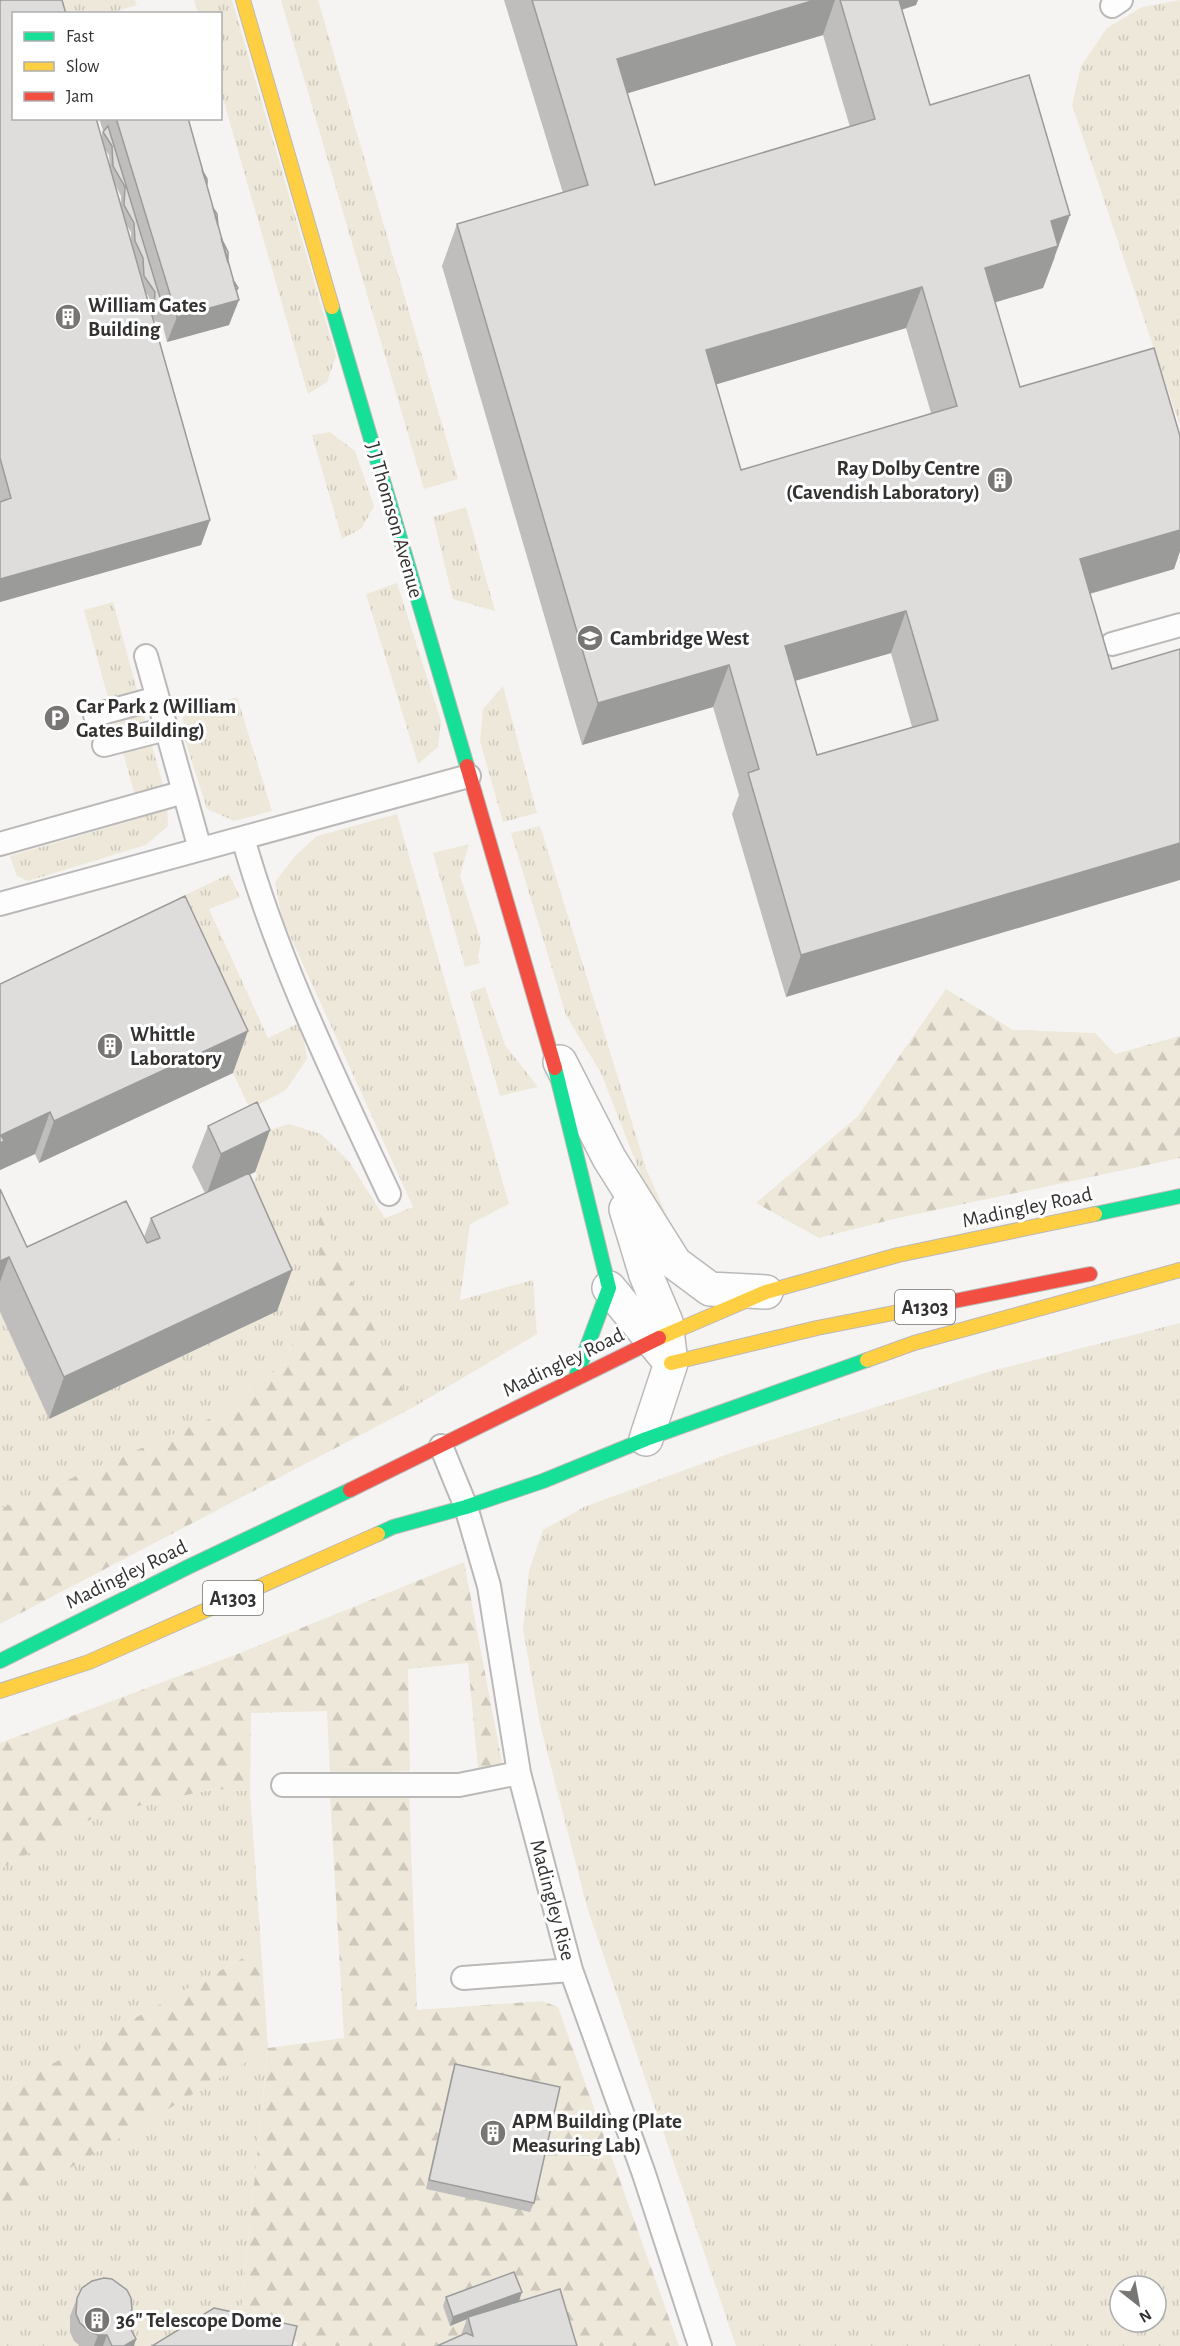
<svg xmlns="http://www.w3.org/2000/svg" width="1180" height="2346" viewBox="0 0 1180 2346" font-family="'Alegreya Sans',sans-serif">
  <defs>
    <pattern id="grass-tufts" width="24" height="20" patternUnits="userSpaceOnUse" patternTransform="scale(1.5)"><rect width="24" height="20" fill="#eee8da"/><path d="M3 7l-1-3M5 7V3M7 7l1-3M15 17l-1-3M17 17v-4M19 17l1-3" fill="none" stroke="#cdc7bc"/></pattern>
    <pattern id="forest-firs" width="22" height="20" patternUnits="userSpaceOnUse" patternTransform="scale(1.5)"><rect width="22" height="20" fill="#eee8da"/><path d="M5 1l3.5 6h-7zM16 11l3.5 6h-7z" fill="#cdc7bc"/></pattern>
  </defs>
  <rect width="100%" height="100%" fill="#f6f4f2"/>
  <path fill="url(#grass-tufts)" fill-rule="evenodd" d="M61,0H135L137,5L111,13H65Z
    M194,0H232L336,356L327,382L308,394L221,92L220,14L198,13Z
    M281,0H318L458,479L424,489Z
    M1180,0V426L1072,105L1081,66L1107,28L1142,7Z
    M330,432L355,451L374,506L362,528L342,539L312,435Z
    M466,507L495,611L453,599L433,517Z
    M397,583L441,721L438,747L418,764L366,594Z
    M113,602L167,800L168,826L146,845L28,881L17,876L10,856L141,818L84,610Z
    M503,686L537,813L503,822L480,741L483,709Z
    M237,697L272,811L234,821L207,809L184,737L183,715Z
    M397,814L509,1204L470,1224L460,1300L533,1280L537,1334L412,1408L319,1215V1283L284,1364L218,1415L0,1509V1312L49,1418L246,1203L257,1175L241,1139L289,1124L321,1134L348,1160L385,1218L413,1207L282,918L275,882L295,856L317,836Z
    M540,826L647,1171L678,1241L660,1224L601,1073L566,1015L511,833Z
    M469,844L460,876L481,941L478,957L480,963L465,967L433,853Z
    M229,874L240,897L209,909L268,1038L297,1024L303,1033L307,1059L286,1090L250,1109L233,1073L0,1018V984Z
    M485,987L505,1045L538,1087L500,1096L470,992Z
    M1180,1323V2346H736L587,1907L540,1724L523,1629L529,1571L543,1530L584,1507L739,1450L991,1371ZM1120,2286H1156V2322H1120Z
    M213,1789L250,1791L261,1948L0,2093V1869L99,1815Z
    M268,2048L239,2330L175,2346H0V2210Z"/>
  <path fill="url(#forest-firs)" d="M946,989L1013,1030L1095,1033L1115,1054L1180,1036V1158L898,1218L819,1238L756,1203L858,1116Z
    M319,1213L412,1408L0,1624V1509L218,1415L284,1364L319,1283Z
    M464,1562L504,1773L479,1778L468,1663L408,1669L410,1771L330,1775L327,1711L251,1713L250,1791L213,1789L99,1815L0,1869V1743L240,1653Z
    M409,1791L417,2010L542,2001L558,2007L679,2346H297V2342L239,2330L268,2049L0,2210V2093L261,1948L268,2048L344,2038L330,1794Z"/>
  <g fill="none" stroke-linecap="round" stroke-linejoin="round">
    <defs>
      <path id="lane" d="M1112,6L1121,0
        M1112,644L1180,625
        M146,656L200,849
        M95,715L157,698
        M104,745L166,729
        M243,838C278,962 335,1078 389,1194
        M0,844L184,792
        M0,904L469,776
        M441,1446L466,1507L489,1586L519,1773L571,1970L644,2174L700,2346
        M283,1785H459L519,1773
        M463,1978L571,1970"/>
      <path id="street" d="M560,1062L609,1158L675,1263L710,1289L766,1292
        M626,1209L646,1275L666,1322L671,1363L646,1439
        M609,1288L670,1362"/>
      <path id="fast" d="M332,307L467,766
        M555,1068L609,1288L575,1379
        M1095,1214L1180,1196
        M378,1534L393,1527L466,1507L543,1481L646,1439L867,1360
        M0,1661L188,1567L350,1490"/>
      <path id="slow" d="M243,0L332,307
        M659,1338L766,1292L898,1255L1095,1214
        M867,1360L914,1343L1180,1270
        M671,1363L817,1328L929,1306
        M0,1691L89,1662L378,1534"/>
      <path id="jam" d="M467,766L555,1068
        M929,1306L1090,1274
        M350,1490L659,1338"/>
    </defs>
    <use href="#lane" stroke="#bbb9b8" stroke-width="26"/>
    <use href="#street" stroke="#bbb9b8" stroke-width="36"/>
    <use href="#fast" stroke="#bbb9b8" stroke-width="16"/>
    <use href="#slow" stroke="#bbb9b8" stroke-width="16"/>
    <use href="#jam" stroke="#bbb9b8" stroke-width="16"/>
    <use href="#lane" stroke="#fefdfd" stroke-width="22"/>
    <use href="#street" stroke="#fefdfd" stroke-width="33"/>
    <use href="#fast" stroke="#16e098" stroke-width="14"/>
    <use href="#slow" stroke="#ffcf43" stroke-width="14"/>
    <use href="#jam" stroke="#f24e42" stroke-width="14"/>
  </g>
  <path fill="#bfbebd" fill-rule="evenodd" d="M0,0L101,137L103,131L99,118H188L233,280L238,288L229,325L167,342L162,323L154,321L210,520L201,545L0,602ZM104,148L109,155L110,166ZM115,184L121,196V205ZM126,224L131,232V241ZM146,292L151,301V311Z
    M504,0H918L916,5L902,10L930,105L1055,257L1043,288L995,302L1020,387L1180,436V551L1174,569L1090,594L786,997L732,814L739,795L713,707L582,745L442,266L457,224L563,193ZM823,35L850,127L655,185L627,93ZM906,328L931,413L741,470L716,384ZM891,653L912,727L817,755L795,681Z
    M0,984L233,1073L39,1163L35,1154L0,1170Z
    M208,1126L270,1130L255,1172L250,1174L292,1270L277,1311L49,1419L0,1312V1189L27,1247L144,1237L151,1218L205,1193L192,1167Z
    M455,2064L534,2203L530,2212L426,2189L452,2073Z
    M446,2297L519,2301L502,2307L577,2346L461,2335L467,2319L450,2326L443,2306Z
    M77,2298L127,2322L136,2339L134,2346H80L74,2341L70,2332V2316Z"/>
  <path fill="#9b9b9a" d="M815,0H835L823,35L602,101L617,59Z
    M883,0H918L916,5L877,17Z
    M1070,215L1043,288L970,310L985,268L1051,221Z
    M922,287L906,328L691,392L706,350Z
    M238,288L234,297L239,300L229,325L167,342L177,317Z
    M1180,515V551L1174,569L1064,601L1080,559Z
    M210,520L201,545L0,602V579Z
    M906,611L891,653L770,688L785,646Z
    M729,665L713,707L582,745L598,703Z
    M1180,843V880L786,997L801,955Z
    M248,1031L233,1073L39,1163L54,1121Z
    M50,1112L35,1154L0,1170V1138L1,1135Z
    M270,1130L255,1172L206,1196L221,1154Z
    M9,1257L0,1282V1261Z
    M292,1270L277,1311L49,1419L64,1377Z
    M522,2292L519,2301L468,2319V2317L467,2319L450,2326L453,2317Z
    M98,2335H107L103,2346H94Z
    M136,2339L134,2346H124Z"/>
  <path fill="#dedddc" stroke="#9b9b9a" stroke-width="1.5" fill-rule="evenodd" d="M0,0H62L66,14H14V118H96L210,520L0,579V502L11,498L0,458Z
    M532,0H815L617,59L655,185L875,119L840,0H899L930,105L1029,75L1070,215L1051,221L1058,246L985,268L1020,387L1154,348L1180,436V530L1080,559L1112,669L1180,649V843L801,955L748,773L759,769L729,665L598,703L457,224L588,185ZM922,287L957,406L741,470L706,350ZM906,611L938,720L817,755L785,646Z
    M116,118H188L239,300L177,317Z
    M108,126L165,314L154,310L155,292L144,276L143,258L135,241L134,223L124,205L125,187L113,166L112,146L103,132Z
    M202,170L207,179V185Z
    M213,208L217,214L218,226Z
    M221,238L228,252V263Z
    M233,280L238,288L236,290Z
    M185,896L248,1031L54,1121L50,1112L1,1135L4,1141L0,1143V984Z
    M257,1102L270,1130L221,1154L208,1126Z
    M249,1173L292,1270L64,1377L9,1257L0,1261V1189L27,1247L126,1201L147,1243L160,1238L151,1218Z
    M455,2064L560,2087L534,2203L429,2180Z
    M514,2272L522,2292L453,2317L446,2297Z
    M104,2278L112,2279L127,2290L131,2298L132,2309L127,2322L136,2339L124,2346H112L107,2335H98L89,2331L80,2323L76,2314L77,2298L82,2288L92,2281Z
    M560,2289L577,2346H437L466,2333L473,2336L468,2317Z
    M214,2308L297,2326L292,2346H152Z"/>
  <defs>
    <symbol id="building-disc" viewBox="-11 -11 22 22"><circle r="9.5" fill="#787675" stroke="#fff"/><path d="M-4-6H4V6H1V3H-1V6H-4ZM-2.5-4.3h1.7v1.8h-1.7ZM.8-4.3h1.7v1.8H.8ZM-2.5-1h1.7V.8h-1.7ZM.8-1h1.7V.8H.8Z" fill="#fff"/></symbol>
    <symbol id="university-disc" viewBox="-11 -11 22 22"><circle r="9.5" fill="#787675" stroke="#fff"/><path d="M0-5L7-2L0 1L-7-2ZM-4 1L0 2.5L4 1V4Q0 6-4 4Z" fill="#fff"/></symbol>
    <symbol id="parking-disc" viewBox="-11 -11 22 22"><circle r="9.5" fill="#787675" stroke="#fff"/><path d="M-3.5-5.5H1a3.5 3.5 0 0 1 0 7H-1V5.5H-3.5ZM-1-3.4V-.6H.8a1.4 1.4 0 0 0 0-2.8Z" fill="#fff"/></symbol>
  </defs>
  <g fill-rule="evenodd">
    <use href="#building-disc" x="53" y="302" width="30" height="30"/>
    <use href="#building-disc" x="985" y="465" width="30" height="30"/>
    <use href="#university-disc" x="575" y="623" width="30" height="30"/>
    <use href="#parking-disc" x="42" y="703" width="30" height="30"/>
    <use href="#building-disc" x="95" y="1031" width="30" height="30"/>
    <use href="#building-disc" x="478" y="2118" width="30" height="30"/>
    <use href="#building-disc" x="82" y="2305" width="30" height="30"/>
  </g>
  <g text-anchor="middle" stroke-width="6" stroke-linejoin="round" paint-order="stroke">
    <g fill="#fff" stroke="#71706f" stroke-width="1.5">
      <rect x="895" y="1290" width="60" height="34" rx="4.5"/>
      <rect x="203" y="1581" width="60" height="34" rx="4.5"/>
    </g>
    <g font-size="20" font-weight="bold" fill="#343231">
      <text x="925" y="1314">A1303</text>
      <text x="233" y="1605">A1303</text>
    </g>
    <g font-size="21" font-weight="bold" fill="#343231" stroke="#fff" text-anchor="start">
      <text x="88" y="312">William Gates<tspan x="88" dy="24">Building</tspan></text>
      <text x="980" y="475" text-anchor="end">Ray Dolby Centre<tspan x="980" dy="24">(Cavendish Laboratory)</tspan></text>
      <text x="610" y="645">Cambridge West</text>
      <text x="76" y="713">Car Park 2 (William<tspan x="76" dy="24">Gates Building)</tspan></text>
      <text x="130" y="1041">Whittle<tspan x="130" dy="24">Laboratory</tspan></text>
      <text x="512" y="2128">APM Building (Plate<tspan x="512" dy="24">Measuring Lab)</tspan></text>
      <text x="116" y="2327">36″ Telescope Dome</text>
    </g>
    <g font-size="21" fill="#343231" stroke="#fff">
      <text transform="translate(395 520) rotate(74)" y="7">J J Thomson Avenue</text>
      <text transform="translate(1027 1207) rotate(-12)" y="7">Madingley Road</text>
      <text transform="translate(563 1362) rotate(-26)" y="7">Madingley Road</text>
      <text transform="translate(126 1574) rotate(-26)" y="7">Madingley Road</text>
      <text transform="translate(553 1900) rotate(75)" y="7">Madingley Rise</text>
    </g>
  </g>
  <rect x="12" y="12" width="210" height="108" fill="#ffffff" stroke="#aeadad" stroke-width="1.5"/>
  <rect x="24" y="32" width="30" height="9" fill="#16e098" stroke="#aeadad" stroke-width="1.5"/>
  <text x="66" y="42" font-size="18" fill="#343231">Fast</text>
  <rect x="24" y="62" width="30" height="9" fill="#ffcf43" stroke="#aeadad" stroke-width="1.5"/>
  <text x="66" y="72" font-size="18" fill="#343231">Slow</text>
  <rect x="24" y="92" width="30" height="9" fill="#f24e42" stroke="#aeadad" stroke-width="1.5"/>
  <text x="66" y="102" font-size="18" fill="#343231">Jam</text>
  <g transform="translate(1138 2304) rotate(149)"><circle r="28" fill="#ffffff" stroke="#aeadad" stroke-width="1.5"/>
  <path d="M0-4.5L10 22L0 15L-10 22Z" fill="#787675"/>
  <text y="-9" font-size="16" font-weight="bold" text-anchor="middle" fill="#343231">N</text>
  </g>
</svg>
